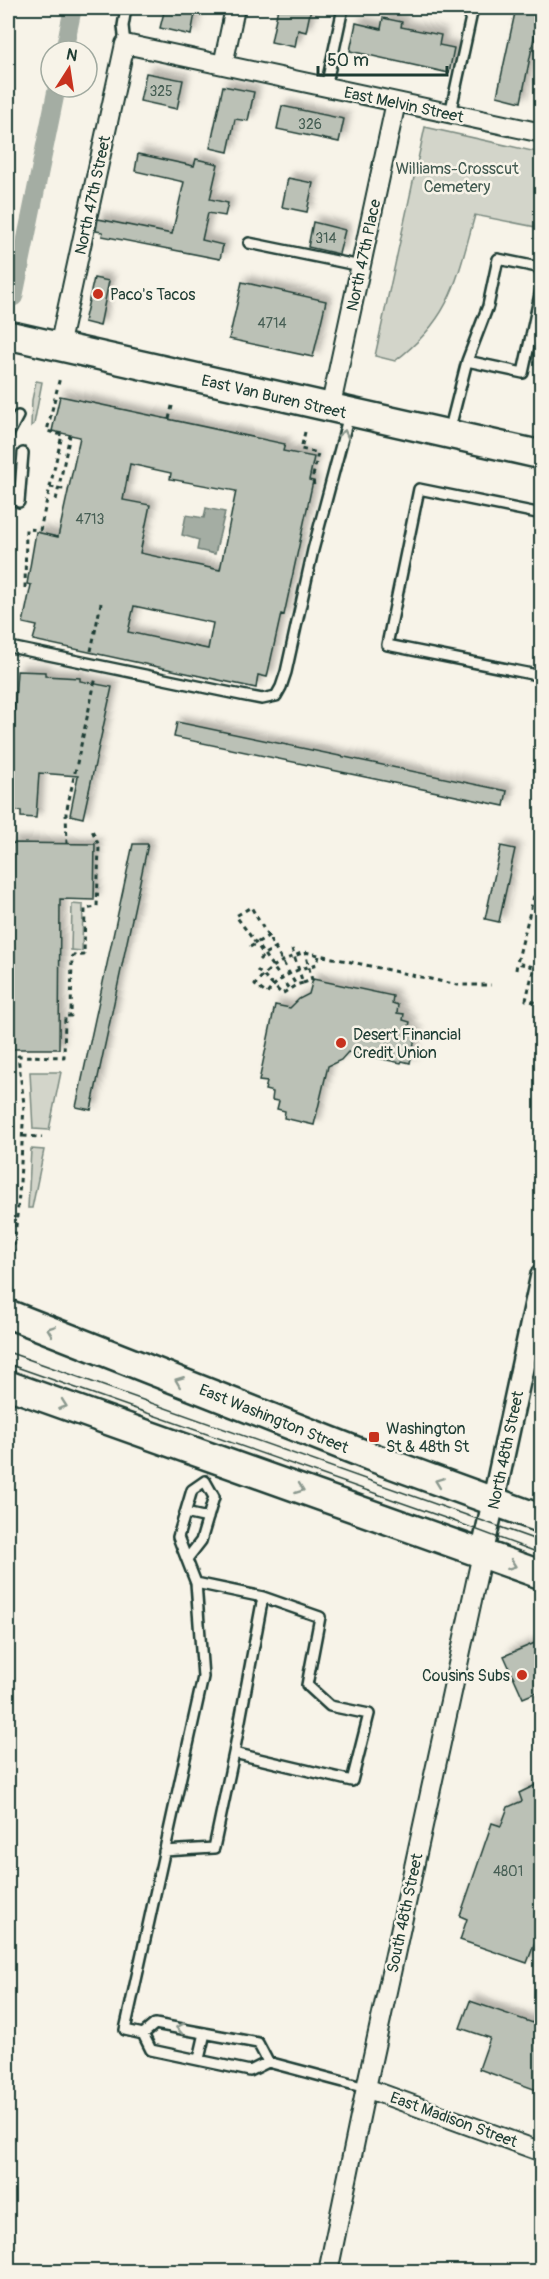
<svg xmlns="http://www.w3.org/2000/svg" width="549" height="2279" viewBox="0 0 549 2279" font-family="Pangolin,sans-serif">
  <defs>
    <filter id="shadow"><feDropShadow dx="5.5" dy="-5.5" stdDeviation="3" flood-color="#0004"/></filter>
  </defs>
  <rect width="100%" height="100%" fill="#f7f3e8"/>
  <filter id="ink" filterUnits="userSpaceOnUse"><feTurbulence type="fractalNoise" baseFrequency=".0167" numOctaves="2"/><feDisplacementMap in="SourceGraphic" scale="12" xChannelSelector="R" yChannelSelector="G"/><feConvolveMatrix kernelMatrix="1 2 1 2 8 2 1 2 1" color-interpolation-filters="sRGB"/></filter>
  <g filter="url(#ink)">
    <path fill="#d3d5ca" stroke="#79897f" stroke-width="1.5" d="M425,127L541,153V228L475,215C457,279 452,318 395,361L375,356Z
      M36,381L42,382L34,424L31,426L32,400Z
      M72,904L83,905L82,951L71,950Z
      M30,1072H61L49,1130L33,1129Z
      M31,1149L44,1150L32,1208H28Z"/>
    <path fill="#a4ada3" stroke="#6f8077" stroke-width="1.5" d="M206,508L225,512L215,554L197,550L199,540L182,535L186,515L204,518Z"/>
    <g fill="none" stroke-linecap="round" stroke-linejoin="round">
      <path stroke="#a4ada3" stroke-width="18" d="M64,51L73,8
        M14,297L57,87"/>
    </g>
    <path fill="#bbc1b6" stroke="#1f3d34" stroke-width="1.5" fill-rule="evenodd" filter="url(#shadow)" d="M165,8H196L191,35L160,28Z
      M278,8H311L306,32L298,30L295,47L271,42Z
      M516,8H540L521,102L497,96Z
      M383,18L402,22L401,27L441,35L439,45L454,48L449,73L350,51L356,23L381,29Z
      M146,73L183,80L177,109L140,101Z
      M223,86L254,92L248,121L235,119L228,152L210,148Z
      M282,106L344,119L339,142L277,129Z
      M138,154L194,166L196,159L218,164L210,199L228,203L225,216L208,213L202,240L223,245L220,259L102,236L103,232L96,231L98,219L172,234L184,182L135,171Z
      M288,178L313,183L307,212L282,207Z
      M313,222L345,230L339,254L308,247Z
      M94,278L109,281L100,326L84,322Z
      M242,282L326,301L313,357L229,339Z
      M60,396L285,444L283,451L314,457L309,480L313,481L284,615L281,614L267,677L258,675L256,688L33,640L37,626L23,623L31,585L27,584L36,532L58,537L80,437L52,431ZM130,464L171,473L170,479L236,491L220,570L140,553L150,505L123,500ZM134,606L213,623L208,649L128,632Z
      M17,671L45,672V676L80,678V681L112,687L83,818L70,815L78,776L39,773L36,818L21,817V811L8,810Z
      M177,722L507,791L504,806L174,737Z
      M10,843L95,844L94,900L60,899L59,1049H9Z
      M133,844H148L91,1110L76,1107Z
      M501,846L515,849L499,922L485,919Z
      M313,979L393,996L392,1003L398,1005L397,1013L404,1014L403,1020L410,1022L408,1031L416,1033L410,1063L402,1061L401,1063L348,1052L341,1060L328,1066L314,1125L284,1118L285,1111L277,1109L279,1101L272,1100L273,1092L265,1090L267,1082L259,1081L275,1005L290,1008L299,999L309,994Z
      M542,1640V1690L523,1698L504,1656Z
      M542,1782V1944L535,1942L527,1963L460,1940L467,1919L460,1916L492,1823L501,1826L508,1807L522,1801L519,1793Z
      M470,2001L542,2026V2092L479,2069L490,2038L460,2028Z"/>
    <g fill="none" stroke-linecap="round" stroke-linejoin="round">
      <defs>
        <path id="service" d="M125,44L123,26L126,8
          M326,87L343,8
          M450,114L473,8
          M249,243L361,266
          M467,361L523,373L542,285
          M449,432L467,361L488,306L498,259L542,268
          M8,435L18,416
          M8,489L19,495
          M19,502L23,453
          M542,514L419,489L387,645L542,676
          M10,647L241,695L262,699L276,696L281,687L286,672L313,550L349,415
          M185,1513L208,1518
          M196,1583L263,1597L320,1617L307,1685L330,1706L369,1714L352,1781L234,1753L263,1597
          M164,1851L214,1848L234,1753
          M143,2034L125,2030L203,1677L196,1583L178,1537L192,1490L205,1481L214,1497L201,1541L187,1559
          M199,2059L205,2033
          M268,2062L258,2043L155,2024L143,2034L151,2050L250,2071L268,2062L366,2088"/>
        <path id="minor" d="M223,65L235,8
          M59,347L125,44L542,133
          M330,409L396,102
          M366,2088L542,2152
          M328,2272L366,2088L482,1554"/>
        <path id="tertiary" d="M482,1554L542,1275"/>
        <path id="primary" d="M8,335L542,455
          M8,1314L369,1456L542,1519
          M8,1385L542,1575"/>
      </defs>
      <use href="#service" stroke="#1f3d34" stroke-width="14"/>
      <use href="#minor" stroke="#1f3d34" stroke-width="22"/>
      <use href="#tertiary" stroke="#1f3d34" stroke-width="26"/>
      <use href="#primary" stroke="#1f3d34" stroke-width="32"/>
      <path stroke="#1f3d34" stroke-width="3" stroke-dasharray="4.5 4.5" stroke-linecap="butt" d="M169,419L173,402
        M305,432L301,449L318,453L313,476L314,488
        M50,487L69,490
        M56,500L70,435
        M25,588L26,529L40,530L62,435L47,431L60,377
        M91,651L101,603
        M67,844L66,813L96,677
        M542,881L537,884L517,963L534,967L526,1000L542,1004
        M250,947L273,933
        M292,949L303,983L296,985
        M319,956L317,964C296,970 280,975 267,994L255,985C268,967 284,959 305,952L458,985H491
        M259,960L266,953L280,945
        M257,970L282,994L296,985L251,907L236,916L289,989
        M516,970L517,963
        M303,983L312,980L305,952
        M23,1136L42,1137
        M11,1281L20,1183L24,1104L18,1056L64,1057L65,1016H71L72,956L84,955L85,909L97,907L99,846L92,830"/>
      <use href="#service" stroke="#f7f3e8" stroke-width="9"/>
      <use href="#minor" stroke="#f7f3e8" stroke-width="18"/>
      <use href="#tertiary" stroke="#f7f3e8" stroke-width="21"/>
      <use href="#primary" stroke="#f7f3e8" stroke-width="27"/>
      <path stroke="#1f3d34" stroke-width="1.5" d="M8,1352L542,1542
        M8,1364L448,1519L542,1554"/>
    </g>
    <defs><path id="oneway-chevron" d="M-2-3.5L2.5 0L-2 3.5" fill="none" stroke-width="1.6" stroke-linecap="round" stroke-linejoin="round" transform="scale(1.5)"/></defs>
    <g stroke="#8b988e">
      <use href="#oneway-chevron" transform="translate(344 434) rotate(-76)"/>
      <use href="#oneway-chevron" transform="translate(51 1330) rotate(-159)"/>
      <use href="#oneway-chevron" transform="translate(179 1381) rotate(-158)"/>
      <use href="#oneway-chevron" transform="translate(63 1405) rotate(20)"/>
      <use href="#oneway-chevron" transform="translate(439 1482) rotate(-159)"/>
      <use href="#oneway-chevron" transform="translate(300 1489) rotate(20)"/>
      <use href="#oneway-chevron" transform="translate(512 1565) rotate(20)"/>
      <use href="#oneway-chevron" transform="translate(180 2028) rotate(-170)"/>
    </g>
  </g>
  <g fill="#c8321e" stroke="#f7f3e8" stroke-width="2">
    <circle cx="98" cy="294" r="6"/>
    <circle cx="341" cy="1043" r="6"/>
    <rect x="368" y="1431" width="12" height="12" rx="3"/>
    <circle cx="522" cy="1675" r="6"/>
  </g>
  <g text-anchor="middle" stroke-width="5" stroke-linejoin="round" paint-order="stroke">
    <g font-size="14" fill="#465e54">
      <text x="161" y="96">325</text>
      <text x="310" y="129">326</text>
      <text x="326" y="243">314</text>
      <text x="272" y="328">4714</text>
      <text x="90" y="524">4713</text>
      <text x="508" y="1876">4801</text>
    </g>
    <g font-size="16" fill="#1f3d34" stroke="#f7f3e8">
      <text transform="translate(404 104) rotate(12)" y="6">East Melvin Street</text>
      <text transform="translate(92 195) rotate(-78)" y="6">North 47th Street</text>
      <text transform="translate(363 255) rotate(-78)" y="6">North 47th Place</text>
      <text transform="translate(274 396) rotate(13)" y="6">East Van Buren Street</text>
      <text transform="translate(274 1418) rotate(22)" y="6">East Washington Street</text>
      <text transform="translate(505 1450) rotate(-78)" y="6">North 48th Street</text>
      <text transform="translate(404 1913) rotate(-78)" y="6">South 48th Street</text>
      <text transform="translate(454 2119) rotate(20)" y="6">East Madison Street</text>
    </g>
    <g font-size="16" fill="#435b52" stroke="#f7f3e8">
      <text x="457" y="174">Williams-Crosscut<tspan x="457" dy="18">Cemetery</tspan></text>
    </g>
    <g font-size="16" fill="#1f3d34" stroke="#f7f3e8" text-anchor="start">
      <text x="110" y="300">Paco's Tacos</text>
      <text x="353" y="1040">Desert Financial<tspan x="353" dy="18">Credit Union</tspan></text>
      <text x="386" y="1434">Washington<tspan x="386" dy="18">St &amp; 48th St</tspan></text>
      <text x="510" y="1681" text-anchor="end">Cousins Subs</text>
    </g>
  </g>
  <rect width="549" height="2279" fill="none" stroke="#f7f3e8" stroke-width="30"/>
  <rect x="15" y="15" width="519" height="2249" fill="none" stroke="#1f3d34" stroke-width="2" filter="url(#ink)"/>
  <g transform="translate(69 69) rotate(12)"><circle r="28" fill="#f7f3e8" stroke="#a1aaa0" stroke-width="1.5"/>
  <path d="M0-4.5L10 22L0 15L-10 22Z" fill="#c8321e"/>
  <text y="-9" font-size="16" font-weight="bold" text-anchor="middle" fill="#1f3d34">N</text>
  </g>
  <path d="M318 66v9h129v-9" fill="none" stroke="#1f3d34" stroke-width="3"/>
  <text x="327" y="66" font-size="18" fill="#1f3d34" stroke="#f7f3e8" stroke-width="4.5" paint-order="stroke">50 m</text>
</svg>
